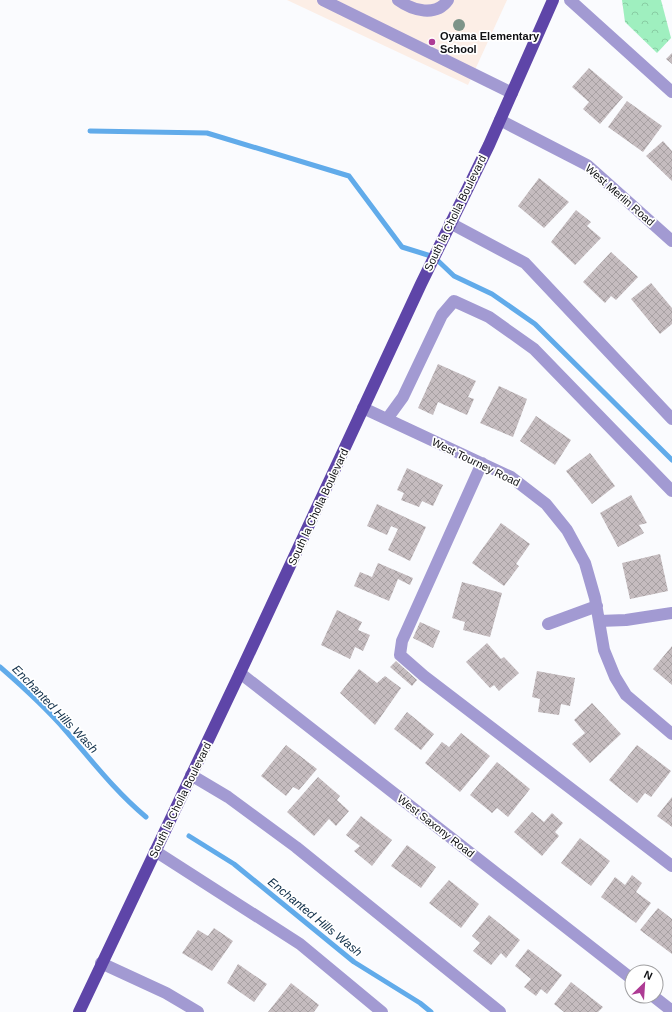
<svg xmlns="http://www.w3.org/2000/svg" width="672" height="1012" viewBox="0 0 672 1012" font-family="Arial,sans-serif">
  <defs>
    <pattern id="park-crowns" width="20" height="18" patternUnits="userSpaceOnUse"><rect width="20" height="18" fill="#9fefbf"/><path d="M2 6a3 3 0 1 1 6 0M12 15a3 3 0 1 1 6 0" fill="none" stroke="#88cca3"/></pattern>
    <pattern id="building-cross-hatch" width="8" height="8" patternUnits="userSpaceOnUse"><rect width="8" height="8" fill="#c5bcbf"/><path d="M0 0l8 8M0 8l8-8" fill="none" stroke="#a8a1a3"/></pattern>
  </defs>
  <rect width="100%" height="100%" fill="#fafbfe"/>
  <path fill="#fceee6" d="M287,0H507L468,85Z"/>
  <path fill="url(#park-crowns)" d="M622,0H661L671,38L657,53L625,22Z"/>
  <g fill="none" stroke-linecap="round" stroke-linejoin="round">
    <path stroke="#61abea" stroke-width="5" d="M90,131L207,133L349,176L402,247L434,257L454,276L492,294L535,324L672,460
      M0,667C23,687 46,708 66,731C92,761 116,792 146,817
      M189,836L234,864L354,962L420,1003L431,1012"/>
  </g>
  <path fill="url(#building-cross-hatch)" d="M672,53V64L666,59Z
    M589,68L623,97L600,124L583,109L589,102L572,87Z
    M627,101L662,126L643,152L608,127Z
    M663,141L672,151V181L646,156Z
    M539,178L569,202L544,228L518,206Z
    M576,210L591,222L587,226L601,238L575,265L551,242Z
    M611,252L638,277L616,300L611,296L605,303L583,282Z
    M651,283L672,308V324L660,334L631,299Z
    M438,364L476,381L468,397L474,399L467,415L438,402L433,415L418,408Z
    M499,386L527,399L513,437L480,423Z
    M536,416L571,440L555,465L520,441Z
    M590,453L615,486L592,504L566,471Z
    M407,468L443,485L433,506L422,501L419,507L401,500L404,493L397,490Z
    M631,495L647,523L639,525L644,533L618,547L600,513Z
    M377,504L426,527L410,561L388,550L398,529L391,526L387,535L367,526Z
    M501,523L530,544L516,564L519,566L504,586L472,563Z
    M660,554L668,591L630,599L622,563Z
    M378,563L413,578L410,585L398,579L389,601L354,586L360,572L372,577Z
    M462,582L502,593L490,637L463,630L465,622L452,618Z
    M337,610L362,622L358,630L370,635L363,651L355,647L350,659L321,645Z
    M420,622L440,631L433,648L413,638Z
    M487,643L501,659L504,657L519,673L499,691L494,685L490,688L466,662Z
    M672,646V685L653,669Z
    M396,661L417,680L412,686L390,667Z
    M359,669L377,683L385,676L401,688L375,725L340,693Z
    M537,671L575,678L570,706L561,704L559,715L538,712L540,699L532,697Z
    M592,703L621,734L590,763L572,744L585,733L574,720Z
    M407,712L434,734L421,750L394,729Z
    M461,733L490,756L460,792L425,763L442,742L449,747Z
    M286,745L317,769L299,790L293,787L286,796L261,776Z
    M637,745L671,771L651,797L645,793L637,803L609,780Z
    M497,762L530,789L508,817L497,808L492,813L470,795Z
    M318,777L340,796L337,800L349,811L336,826L329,819L314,836L287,812Z
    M672,797V827L657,816Z
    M532,812L544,822L552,813L563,823L555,832L559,836L542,856L514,832Z
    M361,816L392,840L372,866L354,851L360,846L346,835Z
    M580,838L610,861L591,886L561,863Z
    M407,845L436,867L421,888L391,866Z
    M632,875L642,883L636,892L651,903L636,923L601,897L615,877L625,885Z
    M449,880L479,904L461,928L429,903Z
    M658,908L672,919V954L640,930Z
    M489,915L520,940L506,958L501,953L491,965L473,951L480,943L472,936Z
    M214,928L233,941L212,971L182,953L198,930L208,936Z
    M528,949L562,975L547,994L541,989L536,996L524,987L531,979L515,966Z
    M238,964L267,984L254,1002L227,983Z
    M571,982L603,1007L598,1012H564L554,1004Z
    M291,983L319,1005L314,1012H268Z"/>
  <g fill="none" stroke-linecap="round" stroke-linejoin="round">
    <path stroke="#a29ad2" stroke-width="12" d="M323,0L512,93
      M398,0C413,11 436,17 448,0
      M570,0L672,92
      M500,120L587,165L672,241
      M450,223L525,263L672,419
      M363,408L511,477L546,504L567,530L585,563L595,598L604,650L615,677L626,695L672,734
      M387,419L403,397L442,315L454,301L489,317L534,349L672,491
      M482,463L402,641L400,655L424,676L672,866
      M599,621L626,620L672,613
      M548,624L597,606
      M240,673L632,979
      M191,775L228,797L296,847L500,1012
      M155,851L300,944L382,1012
      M101,963L166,993L198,1012
      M653,996L672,1011"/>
    <path stroke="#5e45a8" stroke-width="12" d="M79,1012L240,673L421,284L489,145L553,0"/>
  </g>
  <circle fill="#7d9489" cx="459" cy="25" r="6"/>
  <circle fill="#ae3b94" stroke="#fff" stroke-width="1.5" cx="432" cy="42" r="4"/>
  <g text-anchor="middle" stroke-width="3.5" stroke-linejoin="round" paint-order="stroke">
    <g font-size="11" font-weight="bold" fill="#0f1013" stroke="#fff" text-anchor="start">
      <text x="440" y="40">Oyama Elementary<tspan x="440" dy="13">School</tspan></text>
    </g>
    <g font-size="11" fill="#0f1013" stroke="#fff">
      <text transform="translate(620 195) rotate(41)" y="4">West Merlin Road</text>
      <text transform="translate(455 213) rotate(-64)" y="4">South la Cholla Boulevard</text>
      <text transform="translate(476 462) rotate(26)" y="4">West Tourney Road</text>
      <text transform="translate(318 507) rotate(-65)" y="4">South la Cholla Boulevard</text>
      <text transform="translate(180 800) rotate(-64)" y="4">South la Cholla Boulevard</text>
      <text transform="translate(436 826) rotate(38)" y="4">West Saxony Road</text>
    </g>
    <g font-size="12" font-style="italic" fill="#0f2e48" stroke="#fff">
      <text transform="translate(55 709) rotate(46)" y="4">Enchanted Hills Wash</text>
      <text transform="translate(315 917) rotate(39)" y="4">Enchanted Hills Wash</text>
    </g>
  </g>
  <g transform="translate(644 984) rotate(25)"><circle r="19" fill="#ffffff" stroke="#9f9fa1"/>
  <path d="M0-3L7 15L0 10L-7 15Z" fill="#ae3b94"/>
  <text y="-6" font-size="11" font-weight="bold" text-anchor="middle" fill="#0f1013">N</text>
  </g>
</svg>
